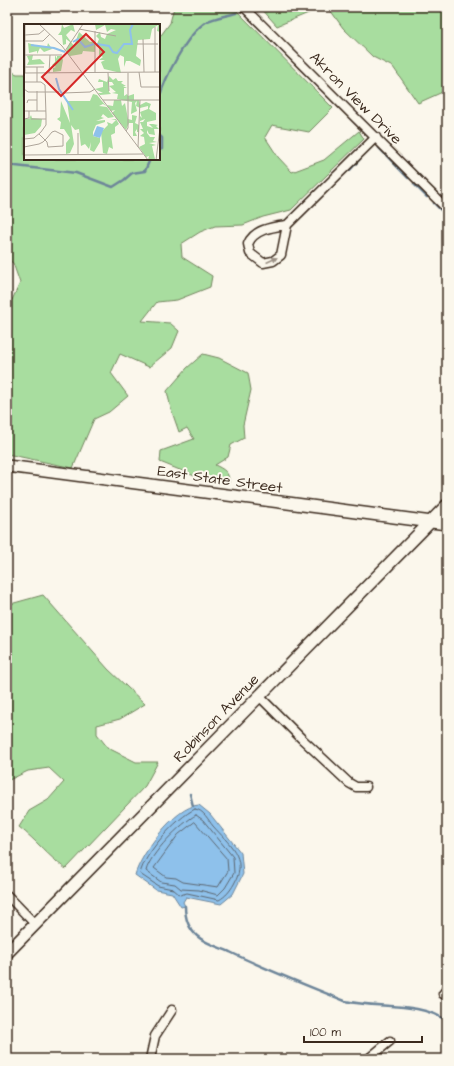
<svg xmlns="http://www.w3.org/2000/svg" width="454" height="1066" viewBox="0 0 454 1066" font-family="'Architects Daughter',sans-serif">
  <rect width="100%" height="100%" fill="#fbf7ec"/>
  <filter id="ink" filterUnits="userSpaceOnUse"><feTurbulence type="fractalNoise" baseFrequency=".025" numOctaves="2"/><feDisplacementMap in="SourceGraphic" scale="8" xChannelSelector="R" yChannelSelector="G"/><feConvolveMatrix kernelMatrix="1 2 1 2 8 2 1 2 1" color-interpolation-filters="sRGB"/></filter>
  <g filter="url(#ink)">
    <path fill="#a8dd9f" stroke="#72845e" d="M174,7H233L333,108L309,132L272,125L265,137L278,157L292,172L324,160L359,131L364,139L291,210L263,217L243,225L215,226L200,232L181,244L182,257L212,276L210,287L177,300L157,302L142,321L170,323L179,331L172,348L149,367L120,354L111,373L128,396L109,412L94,419L73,468L7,454V299L12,300L20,283L13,263L7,259V70L17,74H25V159H159V38L170,23Z
      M260,7H323L277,26Z
      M328,7H447V90L418,103L393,67L373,57L343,28Z
      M203,354L219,358L248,373L251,390L243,425L244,438L231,445L228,457L215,465C223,469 230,472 229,483L202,479L160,462L161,451L194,439L187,428L179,432L171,409L167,391L187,368Z
      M43,595L108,669L145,704L120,719L97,725V734L108,748L136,762H158L145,786L66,869C49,857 36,840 19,827L29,811L48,800L64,782L49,768L28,771L7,781V605Z"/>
    <path fill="#8ec1eb" stroke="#6d8599" d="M199,805L210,814L241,853L243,874L233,894L221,904L186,897L183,902L185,906L181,907L172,893L156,890L135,875C141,854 175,806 199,805Z"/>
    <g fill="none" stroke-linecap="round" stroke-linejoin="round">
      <path stroke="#5c6670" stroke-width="1" d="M195,809C204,810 208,820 213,826C228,843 249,858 234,884C230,891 226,896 219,900L187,893L180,895L173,889L158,886L140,874C144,854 176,818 195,809Z
        M196,815L203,820L233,857L234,873L225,888L218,895L199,890L181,889L175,884L161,882L146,871C150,854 181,823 196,815Z
        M195,822L227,859L228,871L218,887L183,882L176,878L166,877L154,868L178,835Z"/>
      <path stroke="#6d8599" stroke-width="2.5" d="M159,99C165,77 187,34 206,22C215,17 227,16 236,13
        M159,135L162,138V149L159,150
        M379,148L408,178
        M7,165L76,173L113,187L124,180L132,173L145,171L150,159
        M350,170L360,159
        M414,184L427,197
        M434,203L447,216
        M190,794L193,806
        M185,906C185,917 188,928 197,936C206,944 219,947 230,952C267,970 306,985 345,1001C378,1009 419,1001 447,1021"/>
      <defs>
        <path id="street" d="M244,7L447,209
          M287,225C273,227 254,229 248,244L250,253L263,263L273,261L281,255L287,225L376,137
          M259,696L302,739L349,783L356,787H366
          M7,895L35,924
          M443,994L447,989
          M150,1059L155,1036L172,1010
          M368,1059L390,1041"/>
        <path id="secondary" d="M7,466L447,524
          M7,953L447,505"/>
      </defs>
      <use href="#street" stroke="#3b2a1e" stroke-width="11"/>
      <use href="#secondary" stroke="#3b2a1e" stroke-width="14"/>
      <use href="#street" stroke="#fbf7ec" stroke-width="8"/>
      <use href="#secondary" stroke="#fbf7ec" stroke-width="11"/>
    </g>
    <defs><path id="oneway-solid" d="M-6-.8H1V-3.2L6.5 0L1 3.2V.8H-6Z"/></defs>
    <use fill="#9b9085" href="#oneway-solid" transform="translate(272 260) rotate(-25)"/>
  </g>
  <g text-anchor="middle" stroke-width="4" stroke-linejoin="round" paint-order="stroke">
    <g font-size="15" fill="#3b2a1e" stroke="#fbf7ec">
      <text transform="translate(356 98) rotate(45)" y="5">Akron View Drive</text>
      <text transform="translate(220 479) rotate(8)" y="5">East State Street</text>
      <text transform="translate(216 718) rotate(-46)" y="5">Robinson Avenue</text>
    </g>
  </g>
  <g transform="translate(24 24)">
    <rect width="136" height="136" fill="#fbf7ec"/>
    <path d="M38,0L40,4L49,0L51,8L47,6L42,11L50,22L55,8L66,18L71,17V28L59,27L58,30L46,32L42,27L46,18L42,15V20L39,21L38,11H34L37,7ZM71,0H136V8L133,7L134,1L128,5L126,15L114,16L112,32L117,36L116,42L106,37H102L100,43V33L96,31L94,35L97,49L80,45L77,38L81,36H75L79,33L75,31V23L72,22L75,15L72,12L76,8L77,13L81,15L83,10L92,6L87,5L83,8L81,1L72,6ZM4,19L17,23H23L24,19L28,25L20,28L16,24L13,30V27L5,29ZM9,31L8,36L16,35L21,40L3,41L5,37L3,32ZM31,31L33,35V32H37L39,36L37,47L29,48V44L32,43L28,41L31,38ZM85,52L89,56L92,54L94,57H99L97,59L102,62H99L103,64H100V72L103,70L104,72L110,70V76H115L116,81L122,78L127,80L125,85L132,89V96L123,98V102L129,104L125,100H129L134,101L132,102L135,105H130L131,111L125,110L123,106V109L126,113H131L129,117L133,118L125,119L132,121L128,122L131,135L124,136L125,132L122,133L115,123L121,120L120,113L116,112L120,109L116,105H119L116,98H119L121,95L116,97V92L118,94L116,88L124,85V82L116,84L112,82L113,77L111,79L113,87L107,90L108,78L93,75L94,70L88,69L92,68L85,62L90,61L88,58H84L85,68L87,70L76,71L74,69H79L71,65L79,63V58H74L75,55L83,58ZM69,70L73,71L82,82L79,80L75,82L83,83L90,93L84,94L79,90L77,93L80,94L72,97L81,96V98L72,101L69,108V112L76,114V118L70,128L66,126L67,118L65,125L61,120L57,122L55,105L51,106L47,101L50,120L46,129L42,130V119L46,114L40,105H36L37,98L33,95L36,93L37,77L46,99L43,77H66ZM90,76H97L98,82L101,79L104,95L108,96V91L113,92L111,99L115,101V108H113V105L111,108L113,112H109V99H105L102,106L88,89L91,86L87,87L83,81L89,82ZM7,91L8,94L18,95L17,102L11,109L0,111V95H5ZM87,95H92L95,100L91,103V109L87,111L89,125L85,123L83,130L79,129L77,108L84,101L83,98L88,100L92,96Z" fill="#a8dd9f"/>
    <path d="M73,102L80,104L76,114L69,112Z" fill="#8ec1eb"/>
    <path fill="none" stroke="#8ec1eb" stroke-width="2" d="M49,18L54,15L61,23L70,20M73,20L85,22L89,28L93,29L100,20H108L106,6L109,0M7,21L30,24L41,28M32,54L35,65L49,86"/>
    <path fill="none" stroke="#aea59a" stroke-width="1" d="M15,0L38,22L124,136M55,5L92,12M71,7V49M1,11L15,10L21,5M119,15L120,48M1,17H19L26,10M113,20H134M41,27L59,0M0,31H38M0,43H20M115,48L117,63H136M131,48V3M0,49L136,48M1,49V0M25,49L26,31M84,49L85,67M0,58H17L21,61L22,91V101L17,108L10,114L0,115M13,58V43M0,65L4,68H35M13,67V87M39,69L66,68L71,65M79,76H136M3,79L4,76H13M0,87H22M0,95L5,94V87M7,95H22M102,107L104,104V49M54,109V130M0,123L15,120L19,118L23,114L28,108L31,107L39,111V122L24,123L23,118L15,110M114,123L116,76M0,131L119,130M132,136L136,104"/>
    <path fill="#d62828" fill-opacity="0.15" stroke="#d62828" stroke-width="2" d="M62,10L80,28L37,72L18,53Z"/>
    <rect width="136" height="136" fill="none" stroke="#3b2a1e" stroke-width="2"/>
  </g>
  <rect width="454" height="1066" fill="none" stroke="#fbf7ec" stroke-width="24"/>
  <rect x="12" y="12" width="430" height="1042" fill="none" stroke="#3b2a1e" stroke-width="1.5" filter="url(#ink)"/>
  <path d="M304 1036v6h118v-6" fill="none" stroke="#3b2a1e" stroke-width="2"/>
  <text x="310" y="1036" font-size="12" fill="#3b2a1e" stroke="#fbf7ec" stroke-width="3" paint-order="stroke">100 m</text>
</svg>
